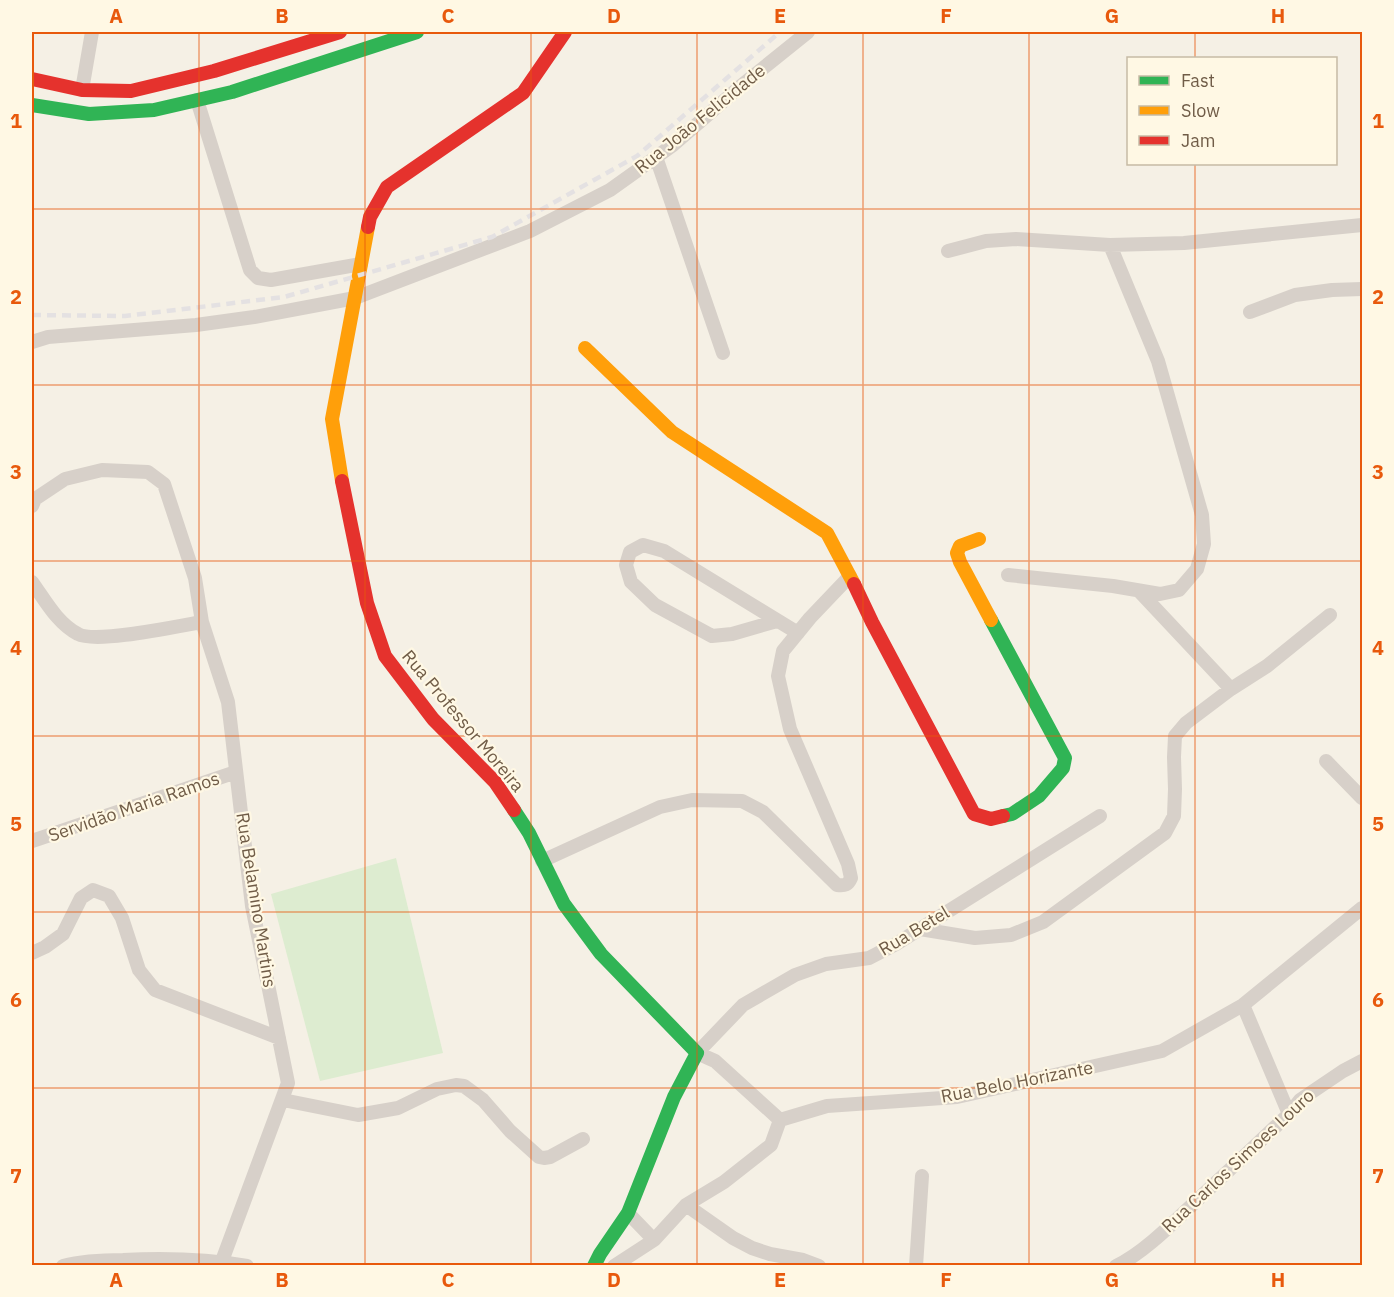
<svg xmlns="http://www.w3.org/2000/svg" width="1394" height="1297" viewBox="0 0 1394 1297" font-family="'IBM Plex Sans',sans-serif">
  <rect width="100%" height="100%" fill="#f5f0e5"/>
  <path fill="#ddecd0" d="M396,858L443,1053L320,1081L271,894Z"/>
  <g fill="none" stroke-linecap="round" stroke-linejoin="round">
    <path stroke="#d7d0c9" stroke-width="14" d="M82,90L92,32
      M197,100L250,270L258,278L271,280L361,264
      M656,157L723,353
      M948,251L986,241L1016,239L1110,245L1184,243L1362,225
      M1250,312L1295,295L1332,290L1362,289
      M32,342L48,337L196,325L254,317L355,298L530,231L610,190L673,145L741,86L808,32
      M32,506L35,499L65,479L102,470L148,472L164,484L195,578L202,622L228,702L252,906L288,1083L222,1261
      M1008,575L1113,586L1160,594L1179,590L1197,569L1204,544L1202,515L1158,361L1110,245
      M32,582C45,600 57,623 78,634C96,644 178,626 202,622
      M1139,591L1231,689
      M777,621L732,634L712,636L655,605L631,582L626,565L630,552L643,545L664,551L798,633
      M1326,761L1362,798
      M32,841L236,772
      M542,861L660,807L692,800L742,801L763,812L837,885C845,886 848,885 851,878L848,864L790,729L778,676L783,651L810,618L850,576
      M920,929L975,938L1011,935L1043,922L1165,833L1174,816L1175,789L1174,757L1175,736L1186,723L1231,689L1267,666L1330,615
      M32,953L45,947L63,934L81,898L93,890L109,896L122,918L139,970L155,990L279,1038
      M1243,1005L1289,1114
      M283,1100L358,1115L398,1108L437,1089L456,1085L464,1086L483,1100L510,1131L539,1157L544,1158L550,1157L583,1139
      M780,1120L715,1061L697,1053L743,1005L795,975L826,964L869,958L896,944L1100,816
      M686,1205L733,1238L752,1248L770,1254L803,1260L819,1266
      M628,1213L654,1240
      M63,1266C82,1261 103,1260 123,1260C164,1258 207,1259 247,1266
      M614,1266L654,1240L686,1205L724,1182L771,1145L780,1120L827,1106L957,1097L1162,1051L1243,1005L1362,908
      M916,1266L922,1176
      M1116,1266C1142,1254 1171,1225 1192,1205C1224,1175 1257,1144 1289,1114L1300,1100L1343,1071L1362,1061"/>
    <path stroke="#30b455" stroke-width="14" d="M32,105L89,114L154,110L232,92L417,32
      M991,620L1065,758L1063,768L1039,796L1012,814L1003,816
      M514,810L529,833L564,904L601,954L697,1053L674,1097L628,1213L600,1254L594,1266"/>
    <path stroke="#ff9f0a" stroke-width="14" d="M585,348L672,432L827,533L854,584
      M342,481L332,419L368,227
      M979,539L960,546L957,553L960,562L991,620"/>
    <path stroke="#e5322d" stroke-width="14" d="M32,79L82,90L131,91L214,71L340,32
      M368,227L370,217L387,187L523,93L565,32
      M342,481L367,603L385,656L433,719L495,782L514,810
      M854,584L872,622L974,814L991,819L1003,816"/>
    <path stroke="#e4e1e2" stroke-width="4.5" stroke-dasharray="9 6" stroke-linecap="butt" d="M32,315L125,316L284,297L492,237L637,156L780,32"/>
  </g>
  <path fill="none" stroke="#e8590c" stroke-width="1.5" stroke-opacity="0.55" d="M199,32V1266M365,32V1266M531,32V1266M697,32V1266M863,32V1266M1029,32V1266M1195,32V58M1195,164V1266M32,209H1362M32,385H1362M32,561H1362M32,736H1362M32,912H1362M32,1088H1362"/>
  <g text-anchor="middle" stroke-width="4.5" stroke-linejoin="round" paint-order="stroke">
    <g font-size="18" fill="#705c47" stroke="#fff8e4">
      <text transform="translate(700 119) rotate(-39)" y="6">Rua João Felicidade</text>
      <text transform="translate(463 721) rotate(50)" y="6">Rua Professor Moreira</text>
      <text transform="translate(134 807) rotate(-19)" y="6">Servidão Maria Ramos</text>
      <text transform="translate(256 900) rotate(81)" y="6">Rua Belamino Martins</text>
      <text transform="translate(914 931) rotate(-31)" y="6">Rua Betel</text>
      <text transform="translate(1017 1082) rotate(-11)" y="6">Rua Belo Horizante</text>
      <text transform="translate(1238 1161) rotate(-43)" y="6">Rua Carlos Simoes Louro</text>
    </g>
  </g>
  <rect width="1394" height="1297" fill="none" stroke="#fff8e4" stroke-width="66"/>
  <rect x="1127" y="57" width="210" height="108" fill="#fff8e4" stroke="#c6baa5" stroke-width="1.5"/>
  <rect x="1139" y="76" width="30" height="9" fill="#30b455" stroke="#c6baa5" stroke-width="1.5"/>
  <text x="1181" y="87" font-size="18" fill="#705c47">Fast</text>
  <rect x="1139" y="106" width="30" height="9" fill="#ff9f0a" stroke="#c6baa5" stroke-width="1.5"/>
  <text x="1181" y="117" font-size="18" fill="#705c47">Slow</text>
  <rect x="1139" y="136" width="30" height="9" fill="#e5322d" stroke="#c6baa5" stroke-width="1.5"/>
  <text x="1181" y="147" font-size="18" fill="#705c47">Jam</text>
  <rect x="33" y="33" width="1328" height="1231" fill="none" stroke="#e8590c" stroke-width="2"/>
  <g font-size="20" text-anchor="middle" font-weight="bold" fill="#e8590c">
    <text x="116" y="23">A</text>
    <text x="282" y="23">B</text>
    <text x="448" y="23">C</text>
    <text x="614" y="23">D</text>
    <text x="780" y="23">E</text>
    <text x="946" y="23">F</text>
    <text x="1112" y="23">G</text>
    <text x="1278" y="23">H</text>
    <text x="16" y="128">1</text>
    <text x="1378" y="128">1</text>
    <text x="16" y="304">2</text>
    <text x="1378" y="304">2</text>
    <text x="16" y="479">3</text>
    <text x="1378" y="479">3</text>
    <text x="16" y="655">4</text>
    <text x="1378" y="655">4</text>
    <text x="16" y="831">5</text>
    <text x="1378" y="831">5</text>
    <text x="16" y="1007">6</text>
    <text x="1378" y="1007">6</text>
    <text x="16" y="1183">7</text>
    <text x="1378" y="1183">7</text>
    <text x="116" y="1287">A</text>
    <text x="282" y="1287">B</text>
    <text x="448" y="1287">C</text>
    <text x="614" y="1287">D</text>
    <text x="780" y="1287">E</text>
    <text x="946" y="1287">F</text>
    <text x="1112" y="1287">G</text>
    <text x="1278" y="1287">H</text>
  </g>
</svg>
